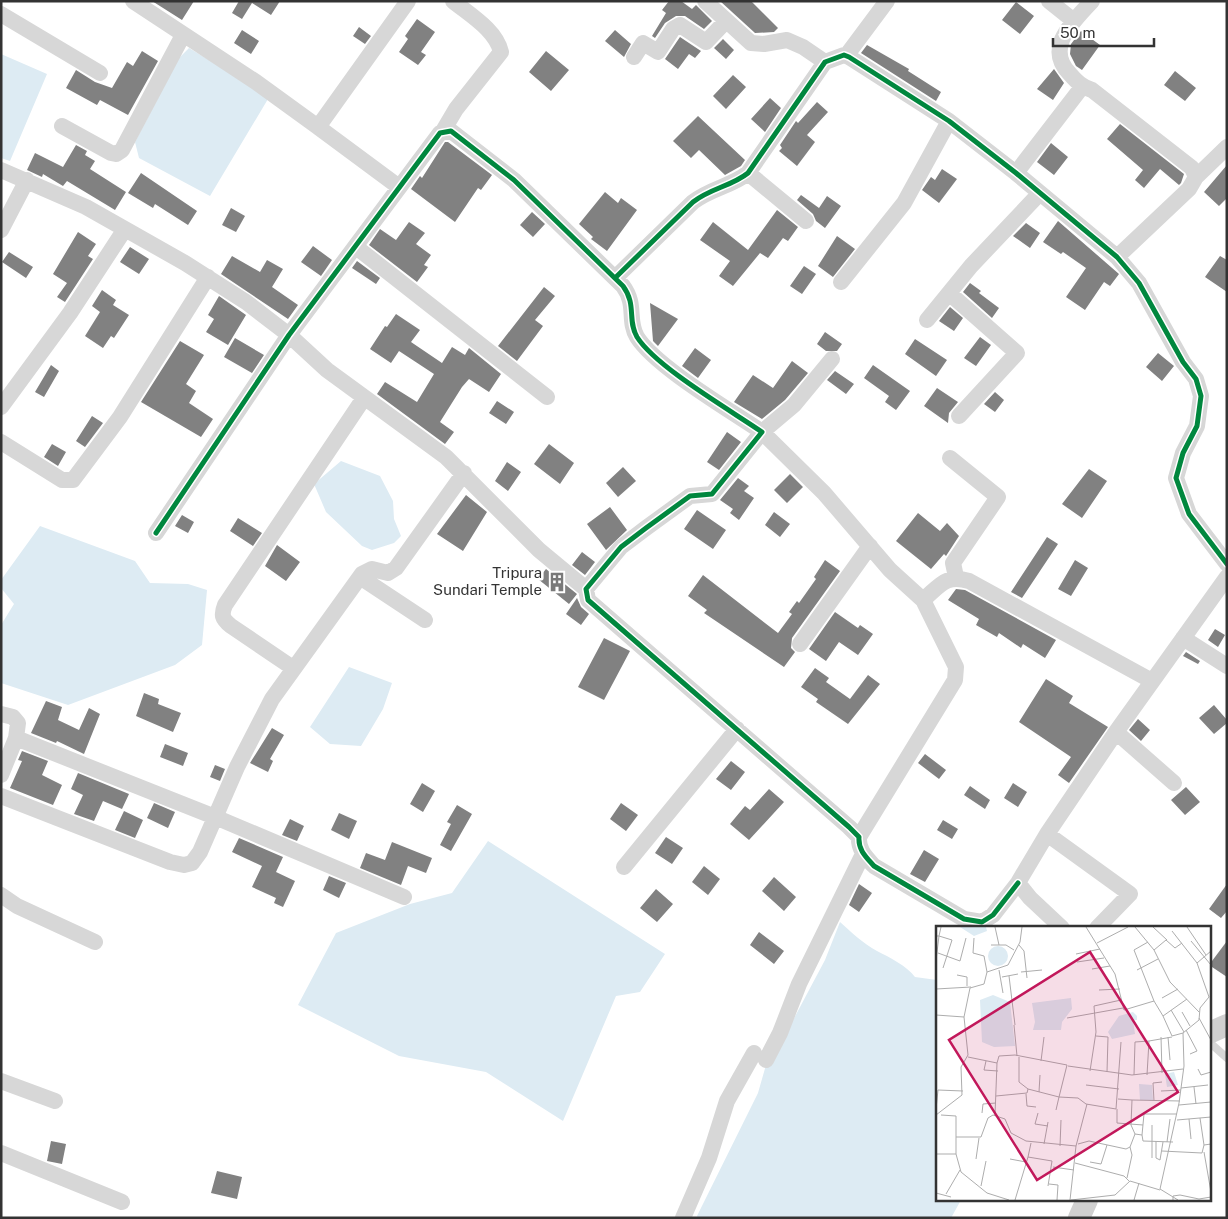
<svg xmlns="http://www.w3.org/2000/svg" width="1228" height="1219" viewBox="0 0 1228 1219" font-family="'Public Sans',sans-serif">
  <rect width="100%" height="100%" fill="#fff"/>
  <path fill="#ddebf3" d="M189,48L265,94L268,99L210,196L139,158L135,142L179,58Z
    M1,54L47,74L10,161L1,158Z
    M341,461L380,476L393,501L394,519L401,536L394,543L372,550L362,546L326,512L314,484Z
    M40,526L135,561L150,583L188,584L207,590L202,645L175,665L68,705L1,683V625L14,604L1,588V580Z
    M349,667L392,683L383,709L361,746L330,744L310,727Z
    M488,841L665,954L640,992L616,996L563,1121L486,1072L399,1056L298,1005L336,933L410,904L452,893Z
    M840,922C852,933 863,943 877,951C889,957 907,966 915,977L937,980V1200H961L951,1218H698L697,1216L758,1093L770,1051L783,1039L825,960Z"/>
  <path fill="#818181" d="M152,1H194L182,20Z
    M239,1H280L271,15L252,3L242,19L232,13Z
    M669,1H681L692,9L696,5L712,21L704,29L685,16H676L665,23L655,38L652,36L666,13L662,10Z
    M720,1H751L778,28L774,32L755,33Z
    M1016,2L1034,16L1020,34L1002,20Z
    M417,19L435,32L421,52L426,55L418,65L399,52L408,39L405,36Z
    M359,27L371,36L365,44L353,36Z
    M242,30L259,41L251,54L234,43Z
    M615,30L631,44L624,57L605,41Z
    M1081,31L1100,45L1082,70L1076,66L1070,54L1071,44Z
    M680,37L701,51L695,58L689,54L678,69L665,59Z
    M723,39L734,50L726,59L714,48Z
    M867,45L909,69L908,71L941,92L936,101L861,53Z
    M142,51L158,61L128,115L100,100L97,105L66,88L76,70L95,82L112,88L127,62L133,66Z
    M546,51L569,70L551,91L529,72Z
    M1054,69L1064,83L1053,100L1037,89Z
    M1175,71L1196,88L1185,101L1164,85Z
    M733,75L746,87L726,109L713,96Z
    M770,98L781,108L765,132L751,119Z
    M817,102L828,112L807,135L815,142L797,166L779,151L782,148L780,145L796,121L798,123Z
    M698,116L745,160L741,166L725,175L699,150L691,158L673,141Z
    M1120,124L1184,174L1181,183L1179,185L1160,169L1144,188L1135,180L1143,170L1107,139Z
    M445,142H448L492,175L481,190L478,188L455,222L411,189L420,176L422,178Z
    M1051,143L1068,157L1054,175L1037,162Z
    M76,145L87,151L85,155L95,161L90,169L126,192L115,210L67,181L63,186L43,174L42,177L27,170L35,153L63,167Z
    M1227,165V198L1219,206L1204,192Z
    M942,169L957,179L939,203L922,190L931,177L935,180Z
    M141,173L197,211L188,225L155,204L153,208L128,193Z
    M605,192L618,203L621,198L637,210L607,251L591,239L593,237L579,224Z
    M801,195L819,208L827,196L841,206L825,228L816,221L813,214L797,200Z
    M231,208L245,216L236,232L222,225Z
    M777,210L798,227L788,241L783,238L768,258L760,253L733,286L719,276L730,261L700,240L713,222L748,250Z
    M532,212L545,224L533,237L520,225Z
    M1058,221L1119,274L1110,286L1104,282L1085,310L1066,297L1086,268L1063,252L1061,254L1043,242Z
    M409,222L425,233L416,244L431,255L424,265L428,267L417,282L369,245L380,229L396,240Z
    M1026,223L1040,233L1030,248L1013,236Z
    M78,232L96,244L88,256L93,259L65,302L57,297L67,283L53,274Z
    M837,236L855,249L833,277L818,266Z
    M313,246L332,260L321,276L301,262Z
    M130,247L149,259L139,274L120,262Z
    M9,252L33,267L26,278L2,262Z
    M232,256L260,272L267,260L283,269L272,287L298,305L288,319L221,274Z
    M1220,256L1227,260V292L1205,277Z
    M357,261L380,278L376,284L352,268Z
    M804,266L816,274L802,294L790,286Z
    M970,283L981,291L979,293L999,308L992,318L963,292Z
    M544,287L555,296L535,320L543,326L517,361L498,346Z
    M102,290L116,300L113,305L129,315L114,338L111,336L103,348L85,336L100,312L92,306Z
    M219,296L246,315L228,345L206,332L214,319L208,315Z
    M650,303L678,319L658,346L653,341Z
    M950,307L963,318L954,331L939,321Z
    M396,314L420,330L411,342L442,363L452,347L465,355L469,348L501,374L489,392L469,379L462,387L440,422L454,432L445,444L377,394L385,382L417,402L434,374L399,351L391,363L370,349L385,326L387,327Z
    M825,332L842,344L837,351H826L817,344Z
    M980,337L991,345L976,366L964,358Z
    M235,338L264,355L252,373L224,357Z
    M915,339L947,360L936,376L905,354Z
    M180,341L204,355L186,384L196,391L189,403L213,419L201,437L141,402Z
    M695,348L711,360L698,378L682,366Z
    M1158,353L1174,366L1162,381L1146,367Z
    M792,361L808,373L785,400L762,419L734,402L753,375L773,388Z
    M51,365L59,371L44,397L35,392Z
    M873,365L910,391L896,410L885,402L889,396L864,378Z
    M835,371L854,384L846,394L827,380Z
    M937,388L958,402L949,413L948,423L924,406Z
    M995,392L1004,400L995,412L984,404Z
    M497,401L514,412L506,424L489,413Z
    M92,416L103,423L85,447L76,441Z
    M727,432L741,442L719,470L707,462Z
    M52,444L66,452L58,466L44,457Z
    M549,444L574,463L560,484L534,464Z
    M507,462L521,472L508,491L495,481Z
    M623,467L636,481L618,497L606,483Z
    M1089,469L1107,481L1082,518L1062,504Z
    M790,474L803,487L787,503L774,490Z
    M738,478L749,486L744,491L754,498L739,520L730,513L733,509L720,500Z
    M466,495L487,512L463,551L437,534Z
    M610,507L627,530L606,550L587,524Z
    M697,510L726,530L713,549L684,529Z
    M774,512L790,524L780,537L765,525Z
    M918,513L940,531L947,523L959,536L946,556L944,554L931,569L896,541Z
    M182,515L194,522L188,533L175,526Z
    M238,518L262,533L253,546L230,531Z
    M1047,537L1058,544L1022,598L1011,592Z
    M277,545L300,562L286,581L265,566Z
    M582,552L595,562L585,575L572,565Z
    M825,560L840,571L792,638L791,648L795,652L784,667L704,613L707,610L688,596L703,575L778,633L792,614L789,612L797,601L799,603L816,579L814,577Z
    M1075,560L1088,568L1071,596L1058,589Z
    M546,569L577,594L569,604L538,579Z
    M956,589L965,590L1056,640L1045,658L1023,644L1021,648L999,633L997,637L976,625L979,619L948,600Z
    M577,598L581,607L589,614L581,625L566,614Z
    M835,612L858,628L860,625L873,634L858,655L839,642L826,661L809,649Z
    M1215,629L1225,635L1218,647L1208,640Z
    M604,638L630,651L604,700L578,687Z
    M1186,652L1200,661L1198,664L1183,656Z
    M815,668L829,678L826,682L850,699L868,675L880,684L848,724L816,702L818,699L801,687Z
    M1046,679L1073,696L1069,703L1108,727L1069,783L1058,775L1071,757L1019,722Z
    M144,693L159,699L158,704L181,713L173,732L136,716Z
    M46,701L62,707L58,720L79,730L89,708L100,714L84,754L57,741L56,743L31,733Z
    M1214,705L1227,720V723L1214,734L1199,718Z
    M1138,719L1150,730L1141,741L1129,730Z
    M272,728L284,735L270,759L273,761L268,772L250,763Z
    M165,744L188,753L183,766L160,757Z
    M22,751L48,761L42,775L62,785L53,805L10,788L22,761L18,760Z
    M925,754L946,770L939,779L918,763Z
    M731,761L745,772L731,790L716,779Z
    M215,765L225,769L220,781L210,777Z
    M78,773L129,794L122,809L103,801L94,821L74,814L83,795L71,789Z
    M422,783L435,791L423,812L410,804Z
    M1013,783L1027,792L1018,807L1004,798Z
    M970,786L990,800L985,809L964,795Z
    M1186,787L1200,802L1185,815L1171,800Z
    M769,789L784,802L749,840L730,824L745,806L750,810Z
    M154,803L175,812L168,828L147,818Z
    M621,803L638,815L626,831L610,819Z
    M457,805L472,814L451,851L440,845L451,824L447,822Z
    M124,811L143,820L135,838L115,830Z
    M339,813L357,821L349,839L331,830Z
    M290,819L304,826L297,841L282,835Z
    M943,820L958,829L952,839L937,830Z
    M666,837L683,848L672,864L655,853Z
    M239,838L283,857L276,872L295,881L283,907L274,903L276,898L252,887L262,866L232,852Z
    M392,842L432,858L426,873L408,866L401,885L360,868L366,853L385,860Z
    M924,850L939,859L925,882L910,874Z
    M704,866L720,879L708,895L692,882Z
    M329,876L346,883L339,898L323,890Z
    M774,877L796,897L784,911L762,891Z
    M859,884L872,893L859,912L849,905Z
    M1227,884V911L1221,918L1209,909Z
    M656,889L673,904L657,922L640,908Z
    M759,932L784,951L774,964L750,945Z
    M1227,941V977L1209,965Z
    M51,1141L66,1144L62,1164L47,1161Z
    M217,1171L242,1177L237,1199L211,1193Z"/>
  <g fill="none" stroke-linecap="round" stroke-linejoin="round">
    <path stroke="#d7d7d7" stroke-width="8" d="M1209,1042L1227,1058"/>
    <path stroke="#d7d7d7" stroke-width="16" d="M133,1L256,82L318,127
      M705,1L751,43L764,44L787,40L803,47L825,62
      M1049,1L1074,21
      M1092,1C1072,23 1044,48 1070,74C1077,82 1082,87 1092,90L1192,168L1196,177L1189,189L1117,257
      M1,14L100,73
      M846,56L887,1
      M634,57L643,43L658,52L673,29L680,25L706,42L726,21
      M62,126L111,153L116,154L122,150L183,35
      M443,131L456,109L501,52C496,30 470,15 453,1
      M1,170L86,207L185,263L246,302L289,335L327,370L446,457L539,550L586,589
      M748,173L806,221
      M1016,173L1082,87
      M1196,177L1227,147
      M399,187L318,127L408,1
      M1,230L27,180
      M356,247L547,397
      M615,278L693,202C711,188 732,186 748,173L825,62L844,55L849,57L949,121L1016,173L1117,257L1139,283L1183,362L1196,379L1201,396L1197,426L1183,453L1176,478L1189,514L1227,564
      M841,282L904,203L949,121
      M949,293L1017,353L959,416
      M927,320L971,266L1040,193
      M832,359L794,405L762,432L824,493L890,570L923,600
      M1,407L70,313L125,229
      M1,442L62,480H73L120,417L208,277
      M950,458L998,497L953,563L956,577
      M156,533L289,335L440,133L451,131L514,180L623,286C637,305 627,320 637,337C656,367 730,410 762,432L712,494L690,496L646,528L621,547L586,589L588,600L849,827L859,837C858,850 866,857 874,866L964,919L982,922L993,915L1018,883
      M360,577L425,620
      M1183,638L1227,666
      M800,644L870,546
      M293,668L231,626C222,619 221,615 225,605L364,398
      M1,714L13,717L18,723L16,738L1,775
      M1116,732L1174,783
      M16,738L215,817L404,897
      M1,796L170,862L184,865L192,863L200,852L237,767L272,699L362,574L372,569L388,573L396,568L464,473
      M1047,834L1130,894L1097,928
      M859,837L955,680L956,667L923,600C940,586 945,574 969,581L1152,681
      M624,867L737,729
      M1,895L17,906L95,942
      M1062,928L1030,898L1018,883L1019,881L1047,834L1116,732L1227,577
      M766,1060L780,1033L799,984L863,854
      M1,1081L55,1101
      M1,1153L122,1202
      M683,1218L709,1158L727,1101L754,1053"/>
    <path stroke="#d0d0d0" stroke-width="22" d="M1209,1033L1227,1025
      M1079,1218L1087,1200"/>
    <defs>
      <path id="cycleway" d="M615,278L693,202C711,188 732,186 748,173L825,62L844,55L849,57L949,121L1016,173L1117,257L1139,283L1183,362L1196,379L1201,396L1197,426L1183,453L1176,478L1189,514L1227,564
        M156,533L289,335L440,133L451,131L514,180L623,286C637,305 627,320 637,337C656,367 730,410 762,432L712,494L690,496L646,528L621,547L586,589L588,600L849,827L859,837C858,850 866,857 874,866L964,919L982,922L993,915L1018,883"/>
    </defs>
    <use href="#cycleway" stroke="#fff" stroke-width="8"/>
    <use href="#cycleway" stroke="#00873e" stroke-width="5"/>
  </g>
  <defs>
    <symbol id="building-bare" viewBox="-9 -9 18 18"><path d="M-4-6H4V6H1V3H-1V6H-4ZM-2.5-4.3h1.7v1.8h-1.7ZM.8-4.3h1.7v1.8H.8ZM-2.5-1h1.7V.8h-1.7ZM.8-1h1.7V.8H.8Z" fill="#7a7a7a" stroke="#fff" stroke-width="2.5" paint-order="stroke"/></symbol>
  </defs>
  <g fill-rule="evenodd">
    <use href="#building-bare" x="543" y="568" width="28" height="28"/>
  </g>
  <g text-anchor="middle" stroke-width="5" stroke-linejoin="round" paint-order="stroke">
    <g font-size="15" fill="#333" stroke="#fff" text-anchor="end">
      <text x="542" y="578">Tripura<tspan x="542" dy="17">Sundari Temple</tspan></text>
    </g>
  </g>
  <g transform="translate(936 926)">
    <rect width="275" height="275" fill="#fff"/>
    <path d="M24,1H50L51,5L38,10ZM52 30a10 10 0 1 1 20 0a10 10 0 1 1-20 0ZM57,69L74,76L79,120L58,121L46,116L44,74ZM135,72L136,83L126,96L125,104H97L99,96L96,77ZM197,86L201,90V94H197L199,108L176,113L172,106L183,90ZM238,146L242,159L231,161L229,148ZM203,158L216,159L217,174H204Z" fill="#ddebf3"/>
    <path fill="none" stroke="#adadad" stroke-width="1" d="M5,1L3,10L16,14L7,42M59,1L63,19M150,1L179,48L188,84L218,75L227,90M199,1L218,24L234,56L263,86M217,1L231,14M251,1L270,29M236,5L261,37M0,10H3L0,34M38,12L37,27L48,30L51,46M255,15L275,39M212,16L198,24L218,75M161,17L192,1M55,19H70L78,24M83,19L88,25L91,52M218,24L230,14L239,22L246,17M2,27L24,35L30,12M140,28L164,23M141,36L168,32M156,43L174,40M63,44L67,67M201,44L222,33M85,46L106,44M21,49L31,51V60M73,50L79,99M66,51L82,48M0,63L35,61M163,64L184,63M226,72L242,63M235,84L248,106M246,86L254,100M0,89L28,91M131,92L187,82M263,92L275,114M78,99L81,130M250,104L261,125L254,128M247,107L236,110L227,90L251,73M160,110L172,111L171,146M225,111L226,147M232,111L234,134M32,131L61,137L59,189M50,135L48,144L62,145M105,135L108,111M61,137L63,130L79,129L131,139L123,171L142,172L150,178L180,183L185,116M132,140L196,149L247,143M262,143L265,149L275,146M154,145L160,106L158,80L185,74M198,149L199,116L213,115M211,149L213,115L236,111M150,159L183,163M258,161L260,178M245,162L272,159M92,163L123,171L120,184M225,165L245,164M103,166L104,149M90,168L91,180L100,181M60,170L91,167L92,163L83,156V131M182,173L196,174L195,199L199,208L206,209L207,215L237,216M196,174L244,175M218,175L217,157L226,156M243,179L275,176M0,183L2,164L27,165M181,183V197L207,199M46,187L47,178L60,177M102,187L99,198L112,200M0,189L26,169L25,141L32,129L28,91L34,62L48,58L51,46L72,39L84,16L86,1M5,189L20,190V228M264,192L268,219M253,193L255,213M241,194L275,191M216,199V232M206,209L208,188H241M20,211H45L52,192L57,189L69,193L75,207L90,215L140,220L151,178M220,215V232L224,234L227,216M231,216L234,193M95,217L92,231L116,235L112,260M108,218L112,196M142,218L153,215L190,223L194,221L199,208M124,220L125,194M226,225L266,227L268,219L275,218M268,226L275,266M0,228H20L25,246L51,267L73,274M40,233L43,212M74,233L90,236M154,236L165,238L171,219M139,237L188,250L193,255M117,241L138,244M191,252L196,229L194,221M113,258L122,259L121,274M45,260L50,235M0,267L15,271M10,268L24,244M79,274L92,231M134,274L140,220M135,274L179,269L194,255L224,264M198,274L203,257M237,274V270L244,269L263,273L275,271M242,274L224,263L243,177L248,140L247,107L263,94L264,82L273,71L261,37L275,25"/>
    <path fill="#c2185b" fill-opacity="0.15" stroke="#c2185b" stroke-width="2.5" d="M154,26L242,166L101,254L13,114Z"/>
    <rect width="275" height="275" fill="none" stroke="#333" stroke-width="2.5"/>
  </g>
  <rect width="1228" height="1219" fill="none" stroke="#333333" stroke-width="5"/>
  <path d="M1053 38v8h101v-8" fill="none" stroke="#333333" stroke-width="2.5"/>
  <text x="1060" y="38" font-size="15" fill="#333333" stroke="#ffffff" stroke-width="4" paint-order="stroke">50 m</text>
</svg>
